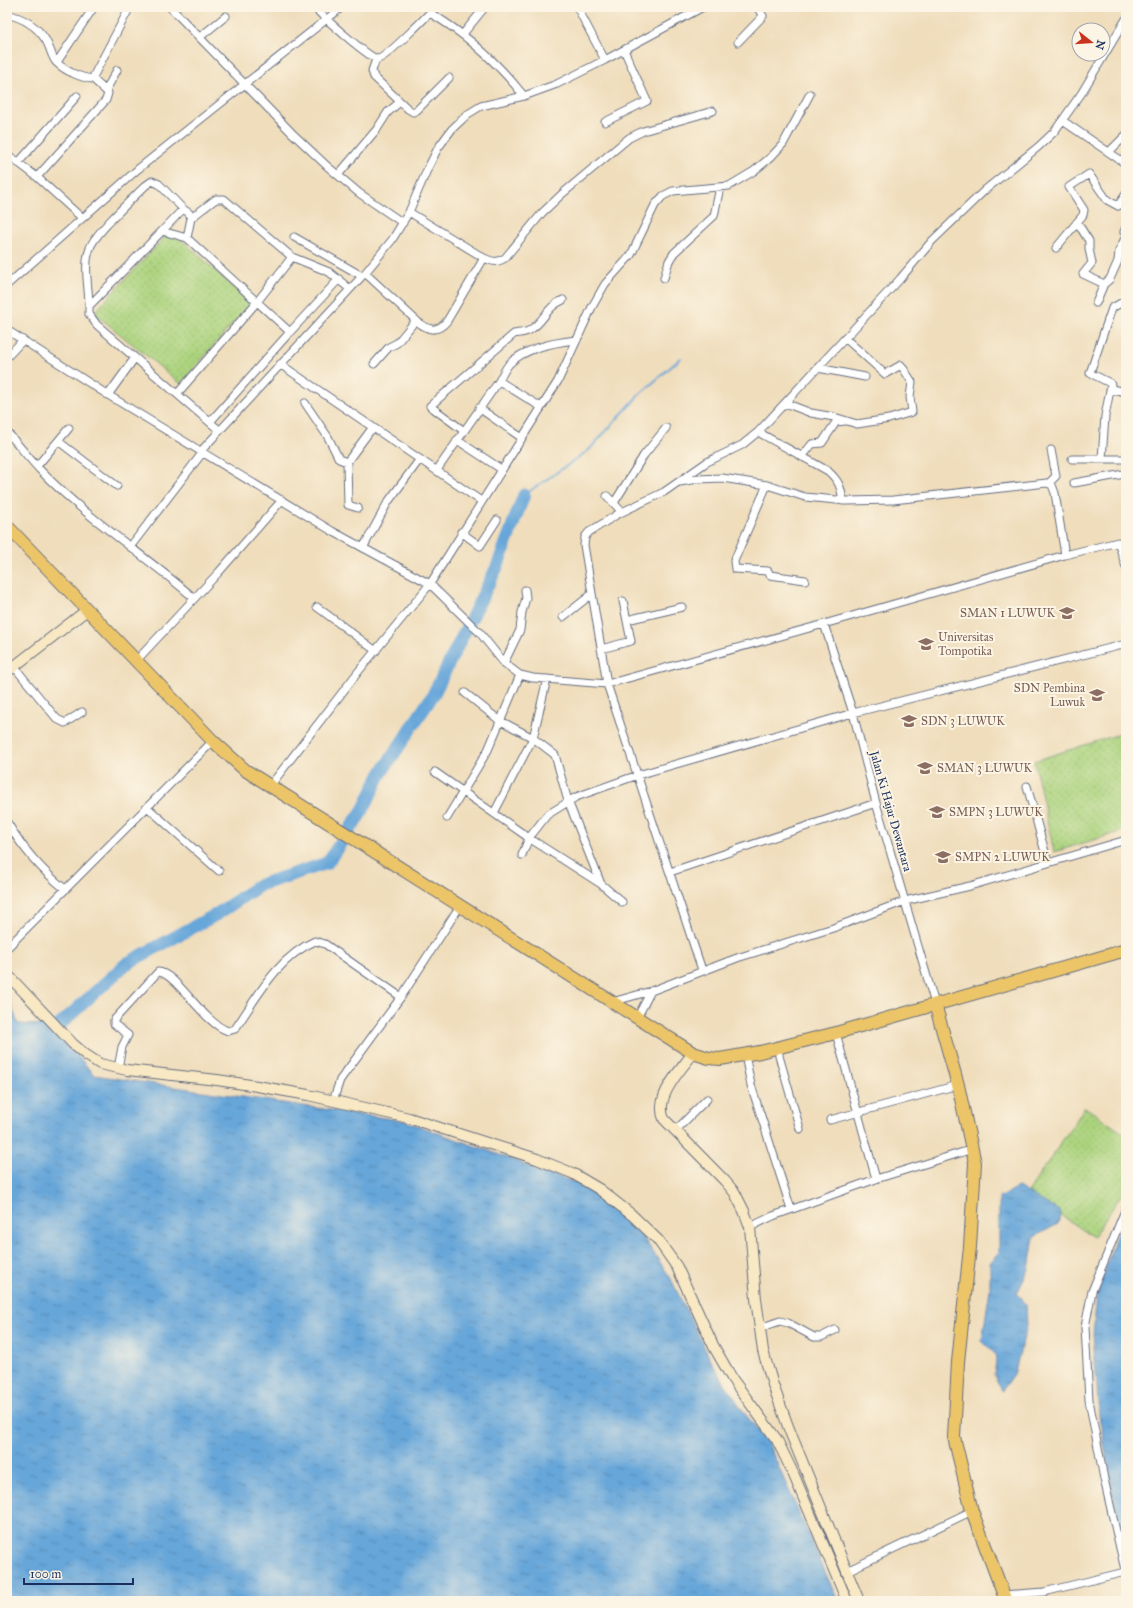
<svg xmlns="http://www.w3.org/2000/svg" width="1133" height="1608" viewBox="0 0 1133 1608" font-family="'IM FELL Great Primer',serif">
  <defs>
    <pattern id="park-dots" width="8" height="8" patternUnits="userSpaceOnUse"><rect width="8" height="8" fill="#abd37d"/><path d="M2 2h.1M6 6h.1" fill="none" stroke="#93b56e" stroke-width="1.8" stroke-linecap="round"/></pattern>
    <pattern id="water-ripples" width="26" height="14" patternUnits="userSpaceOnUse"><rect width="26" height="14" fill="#66a6d9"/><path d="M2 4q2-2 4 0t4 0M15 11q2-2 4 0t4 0" fill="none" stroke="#5388b3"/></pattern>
  </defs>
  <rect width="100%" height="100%" fill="#fcf5e5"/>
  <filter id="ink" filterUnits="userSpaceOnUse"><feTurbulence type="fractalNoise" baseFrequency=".025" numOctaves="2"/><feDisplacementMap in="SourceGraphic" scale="8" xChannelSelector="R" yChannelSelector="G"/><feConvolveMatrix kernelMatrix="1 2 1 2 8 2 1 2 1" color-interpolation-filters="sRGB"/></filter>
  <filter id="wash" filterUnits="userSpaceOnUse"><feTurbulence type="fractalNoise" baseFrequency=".012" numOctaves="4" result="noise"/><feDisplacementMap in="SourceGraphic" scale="16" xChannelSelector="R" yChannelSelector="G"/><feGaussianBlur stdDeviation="0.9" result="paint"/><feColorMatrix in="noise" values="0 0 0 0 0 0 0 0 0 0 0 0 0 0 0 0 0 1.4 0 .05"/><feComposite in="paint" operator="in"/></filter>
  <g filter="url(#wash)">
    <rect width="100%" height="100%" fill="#efddbb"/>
    <path fill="url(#park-dots)" stroke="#63816e" d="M171,230L251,303L181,384L94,313Z
      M1126,732V830L1054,852L1034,761Z
      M1085,1107L1126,1135V1188L1093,1237L1028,1192Z"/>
    <path fill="url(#water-ripples)" stroke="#406a9c" d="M7,992L18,1024L48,1025L62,1037L94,1075L405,1121L514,1160L538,1171L557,1176L582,1185L642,1236L670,1277L713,1365L743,1411L768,1443L838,1601H7Z
      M1018,1187L1061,1212L1058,1224L1034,1237L1029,1269L1017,1293L1026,1305L1027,1326L1014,1374L1002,1391L994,1375L997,1356L982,1341L990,1289V1263L999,1253V1198Z
      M1126,1212V1554L1117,1516L1099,1416L1093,1334L1097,1295L1121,1220Z"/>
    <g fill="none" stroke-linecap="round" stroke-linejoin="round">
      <path stroke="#66a6d9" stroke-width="2" d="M524,495L588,451L639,395L681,358"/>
      <path stroke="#66a6d9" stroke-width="13" d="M54,1030L126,964L217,914L260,885L327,863L363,810L380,775L433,695L497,567L524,495"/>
    </g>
  </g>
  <g filter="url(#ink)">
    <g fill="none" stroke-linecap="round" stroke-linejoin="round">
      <defs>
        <path id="street" d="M170,7L292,133L327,166L359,193L403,223
          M314,7C321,15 370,59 378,59C386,58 428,15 435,7
          M577,7L605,60
          M430,13C468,35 497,62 524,96
          M7,14C23,18 36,25 45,39C50,46 51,56 56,62C65,71 81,78 93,79
          M463,34L485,7
          M200,37L226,16
          M738,42L763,16L757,7
          M376,59L372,71L374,77L408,109L413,112L417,110L449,78
          M57,62L94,7
          M106,90L117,70
          M1063,121L1126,164
          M605,122L647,101L624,50
          M1109,152L1126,135
          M7,154L37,177L82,218
          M18,163L77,96
          M338,175L377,129L388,112L400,102
          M37,177L106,100L108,93L93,79L94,75L130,7
          M409,212L484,258C493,262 497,263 505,258L542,213L562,194L629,138L643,131L713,111
          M191,218L216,199H224L292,257L329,272L350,289
          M1077,222L1089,241V249L1092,263L1083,274L1104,284
          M1126,227L1124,232L1126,233
          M162,231L183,209L189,213L191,218L187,238
          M294,237L362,276
          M1056,248L1083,215L1084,210L1069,187L1089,174L1107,200L1118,206L1126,194
          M292,257L257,302L177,394L97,325L89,314V306L162,231L187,238L290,332L339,279
          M365,273L419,323C430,331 438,332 447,321L484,258
          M664,278L669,261L674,253L714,216L720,187
          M7,285L138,169L342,7
          M1096,303L1104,284L1110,279L1118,261L1119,251L1126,236
          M89,306C89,288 83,265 90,248C94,234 133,198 145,186L152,181L159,184L183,209
          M7,330L108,395L332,531L430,584L480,633L504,663L520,675L533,678L607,684L824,624L1065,555L1118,542L1126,567
          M7,357L23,340
          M280,364L481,501
          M374,364L389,347L397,343L416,320
          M818,368L865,377
          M1111,389L1126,392
          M177,394L219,430
          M108,395L134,359
          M305,403L328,437L339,459L347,462
          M785,403L811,413L834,417L857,424L889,419L912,412L910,397L912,382L901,365L885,374L846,339
          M541,407L499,381C502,375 505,369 509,364C525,348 556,342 577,340
          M479,408L522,438
          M210,422L290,332
          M464,431L430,406L514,334C519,333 526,333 530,330C545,321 546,307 563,300
          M7,432C19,445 30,460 43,473C89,520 145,555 194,598
          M758,432L828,471C839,481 841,487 843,501
          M457,440L501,469
          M58,441L117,486
          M201,451L365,273L392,240L409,212L427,170L438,148L452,129L468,114L481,106L524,96L557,84L605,60L703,7
          M802,457L812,444L822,443L836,422L845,421
          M1072,459H1126
          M1102,459L1105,416L1111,385L1110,383L1090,373L1112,308L1121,303L1126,305
          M37,466L69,428
          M437,470L499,381
          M680,482L698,479L722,478L767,485L805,497L847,501L893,500L1047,483L1052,485L1055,493L1065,555
          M1049,483L1056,476L1051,450
          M1074,483L1124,474L1126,475
          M767,485L734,561L735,569L768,571L770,575L805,580
          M607,496L622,512
          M614,503L644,455L666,428
          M358,508L348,505L347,462L373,427
          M461,532L480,546L497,520
          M130,547L203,452
          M363,548L388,502L420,459
          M317,607L376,651
          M563,617L592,594
          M627,620L682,607
          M824,624L853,713L876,803L935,1004
          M601,649L631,641L623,601
          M7,658L57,719L65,723L82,712
          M136,661L219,572L282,500
          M504,663L520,630L522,612L526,598L525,590
          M465,693L499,720L533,738L555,755L568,801L601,884L622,902
          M435,772L529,838L601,884
          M270,786L358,672L430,584L558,381L592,307L605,284L631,255L655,205L663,196L673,191L729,186L754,171L771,157L783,144L810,94
          M1027,786L1048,863
          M147,807L219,871
          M494,813L533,738L547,679
          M447,818L488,750L520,675
          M7,822C23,849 41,870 65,889
          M522,855L529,838L547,815L576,797L638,775L853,713L1126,644
          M670,872L876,803
          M7,948L213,741
          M702,970L607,684L584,545L585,537L589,532L618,514L664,492L707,462L742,445L758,432L900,279L932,241L985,190L1038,147L1054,132L1081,94L1126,19
          M612,1002L651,991L737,958L833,928L905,901L970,886L1126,840
          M637,1018L651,991
          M836,1033L876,1179
          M779,1047V1056L800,1129
          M745,1055L751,1085L791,1209
          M118,1068L122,1047L128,1035L114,1024V1020L158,972C176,972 203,1023 228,1031L235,1029C257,997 278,957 315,941L325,944L401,997L460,906
          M333,1101L340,1080L401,997
          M830,1120L958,1085
          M675,1131L707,1099
          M1126,1208L1092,1291L1085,1327L1089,1400L1104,1479L1126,1574
          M750,1227L773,1216L876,1179L973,1149
          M760,1328L780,1321L788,1323L814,1337H821L835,1330
          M847,1571L972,1511
          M1003,1595L1044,1592L1125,1572"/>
        <path id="secondary" d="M7,672L87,610
          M7,974L73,1044L86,1055L100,1064L127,1070L217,1080L257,1086L308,1095L409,1118L537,1159L572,1173L599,1189L632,1215L658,1240L677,1267L714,1347L733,1380L777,1440L793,1473L847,1601
          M693,1053C681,1070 654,1096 664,1119L725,1181L735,1193L744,1211L750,1227L756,1299L763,1351L773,1385L789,1429L859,1601"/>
        <path id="highway" d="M7,526L213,741L245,770L693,1053L709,1058L720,1059L760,1052L836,1033L1126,950
          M935,1004L958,1085L975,1163L970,1247L958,1362L954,1437L972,1511L1006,1601"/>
      </defs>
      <use href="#street" stroke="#656c7f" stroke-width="9"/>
      <use href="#secondary" stroke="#656c7f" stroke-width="12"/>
      <use href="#highway" stroke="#656c7f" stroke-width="14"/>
      <use href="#street" stroke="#fff" stroke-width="7"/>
      <use href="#secondary" stroke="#f8e8c3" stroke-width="10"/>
      <use href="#highway" stroke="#edc569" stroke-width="12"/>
    </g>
  </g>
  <defs>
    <symbol id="school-bare" viewBox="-9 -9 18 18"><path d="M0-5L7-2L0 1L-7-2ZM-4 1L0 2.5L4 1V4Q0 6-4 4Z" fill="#8d6e63" stroke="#fcf5e5" stroke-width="2.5" paint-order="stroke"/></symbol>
  </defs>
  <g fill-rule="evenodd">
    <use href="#school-bare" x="1056" y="602" width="22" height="22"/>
    <use href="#school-bare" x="915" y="633" width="22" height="22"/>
    <use href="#school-bare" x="1086" y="684" width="22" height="22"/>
    <use href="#school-bare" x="898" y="710" width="22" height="22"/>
    <use href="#school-bare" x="914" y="757" width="22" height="22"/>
    <use href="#school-bare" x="926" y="801" width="22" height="22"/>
    <use href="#school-bare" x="932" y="846" width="22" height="22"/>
  </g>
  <g text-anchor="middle" stroke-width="4" stroke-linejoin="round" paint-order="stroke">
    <g font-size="12" fill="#785e54" stroke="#fcf5e5" text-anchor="start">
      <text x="1055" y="617" text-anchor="end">SMAN 1 LUWUK</text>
      <text x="938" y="641">Universitas<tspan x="938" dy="14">Tompotika</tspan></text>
      <text x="1085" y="692" text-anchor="end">SDN Pembina<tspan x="1085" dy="14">Luwuk</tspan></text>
      <text x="921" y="725">SDN 3 LUWUK</text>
      <text x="937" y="772">SMAN 3 LUWUK</text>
      <text x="949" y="816">SMPN 3 LUWUK</text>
      <text x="955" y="861">SMPN 2 LUWUK</text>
    </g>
    <g font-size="12" fill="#1b2f5e" stroke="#fcf5e5">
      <text transform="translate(891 811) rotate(74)" y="4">Jalan Ki Hajar Dewantara</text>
    </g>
  </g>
  <rect width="1133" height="1608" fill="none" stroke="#fcf5e5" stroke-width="24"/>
  <g transform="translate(1091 42) rotate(107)"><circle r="19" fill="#fcf5e5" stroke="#a2a6af"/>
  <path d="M0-3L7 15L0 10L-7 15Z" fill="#c8321e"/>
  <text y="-6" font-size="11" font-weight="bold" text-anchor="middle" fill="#1b2f5e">N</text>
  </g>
  <path d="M24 1578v6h109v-6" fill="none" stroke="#1b2f5e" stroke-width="2"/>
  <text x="30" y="1578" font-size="12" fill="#1b2f5e" stroke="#fcf5e5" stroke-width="3" paint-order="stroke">100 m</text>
</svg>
